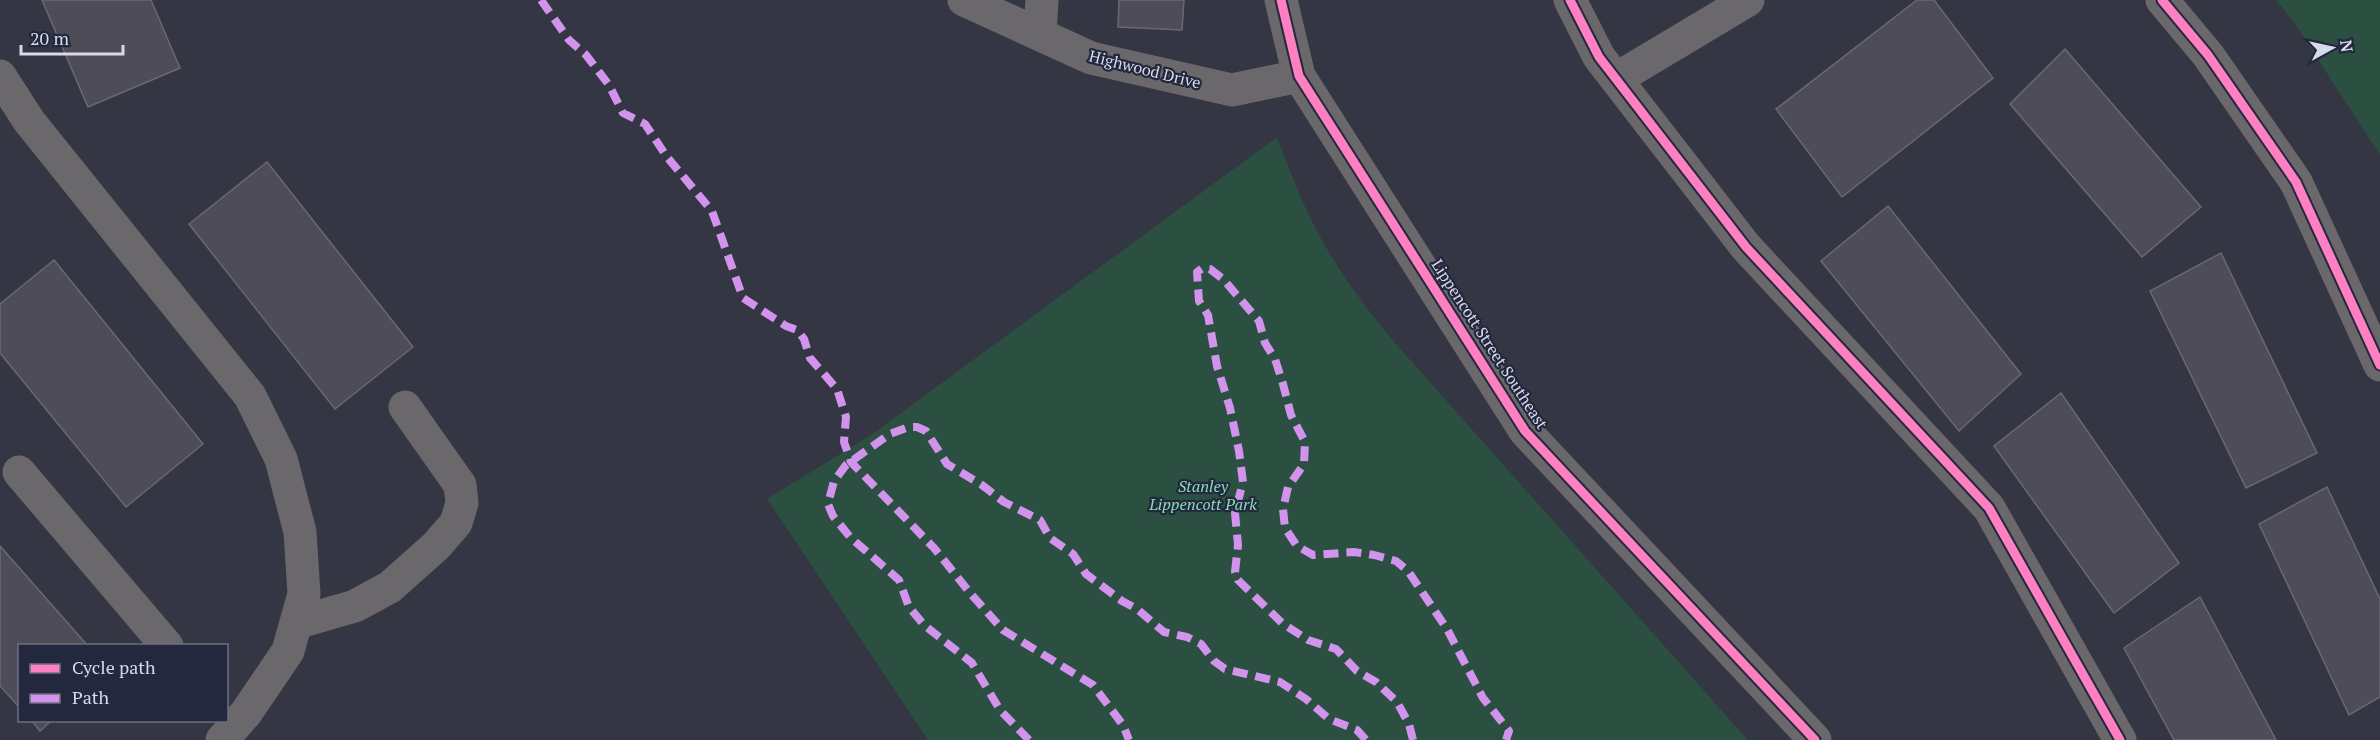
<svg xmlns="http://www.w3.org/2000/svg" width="2380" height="740" viewBox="0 0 2380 740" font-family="'PT Serif',serif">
  <rect width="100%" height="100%" fill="#343643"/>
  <path fill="#2b4f40" d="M2276,0H2380V155L2295,24Z
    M1277,137C1291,173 1304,209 1323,242C1342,276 1365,306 1389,336L1748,740H928L767,499L871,435Z"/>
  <path fill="#4d4c57" stroke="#696974" stroke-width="1.5" d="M42,0H151L180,68L88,107Z
    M1119,0H1184L1182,30L1118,27Z
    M1917,0H1934L1993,78L1842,197L1776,109Z
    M2065,49L2201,207L2142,257L2010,104Z
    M267,162L413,347L335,409L189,224Z
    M1888,206L2021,374L1959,431L1821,261Z
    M2221,253L2317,453L2246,488L2150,291Z
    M54,260L203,444L126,507L0,353V304Z
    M2061,393L2179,563L2114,613L1994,446Z
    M2327,487L2380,599V697L2349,715L2259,524Z
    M0,546L88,646H20V708L0,686Z
    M2200,597L2276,740H2174L2124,648Z
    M31,720H52L40,731Z"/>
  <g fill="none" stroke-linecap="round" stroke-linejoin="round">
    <path stroke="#6b686b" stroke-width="33" d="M964,0L1091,58L1232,90L1299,76
      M1281,0L1299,76L1525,431L1815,740
      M1570,0L1599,57L1746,247L1989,508L2120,740
      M2162,0L2208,55L2296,182L2380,365
      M1040,35L1042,0
      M0,76L29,121L250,396L281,459L300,532L304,594L288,651L246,713L222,740
      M1616,79L1748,0
      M19,472L167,646
      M296,623L355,606L390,587L436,546L456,523L462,503L460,485L405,407"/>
    <path stroke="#d193ec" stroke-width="8" stroke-dasharray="15 8" stroke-linecap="butt" d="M541,0L569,40L586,55L609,85L623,113L645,124L667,157L712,211L743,298L786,326L797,330L804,339L810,358L837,389L846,417L844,442L851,462L934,548L971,594L1003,630L1093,685L1123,725L1129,740
      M1029,740L1000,710L972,663L924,625L909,607L899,580L850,537L833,516L828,504L834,481L846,465L890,434L909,427H917L926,431L947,464L982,485L1004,502L1040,520L1050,538L1073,554L1086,574L1122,601L1137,609L1164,632L1187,637L1201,644L1214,661L1225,669L1280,682L1306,699L1329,719L1357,730L1366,740
      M1413,740L1409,724L1397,702L1376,682L1357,671L1336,649L1308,640L1282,623L1238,580L1235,572L1238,545L1235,513L1243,482L1239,451L1230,408L1217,366L1208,315L1199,301L1197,272L1203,268L1210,269L1223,279L1259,321L1265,343L1275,359L1283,384L1291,415L1305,442L1304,464L1288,487L1283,509L1285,528L1297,546L1313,555L1354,552L1374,555L1396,561L1408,571L1447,629L1483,698L1509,731L1506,740"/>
    <defs>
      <path id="cycleway" d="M1281,0L1299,76L1525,431L1815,740
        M1570,0L1599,57L1746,247L1989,508L2120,740
        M2162,0L2208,55L2296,182L2380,365"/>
    </defs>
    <use href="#cycleway" stroke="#24283e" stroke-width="13"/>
    <use href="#cycleway" stroke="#ff80c0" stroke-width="9"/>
  </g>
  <g text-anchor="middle" stroke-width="4.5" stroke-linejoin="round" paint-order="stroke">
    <g font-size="16" fill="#d7dae9" stroke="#24283e">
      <text transform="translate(1145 69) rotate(14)" y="6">Highwood Drive</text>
      <text transform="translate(1490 344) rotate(57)" y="6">Lippencott Street Southeast</text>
    </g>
    <g font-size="16" font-style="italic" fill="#88ddb4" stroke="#24283e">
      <text x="1203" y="492">Stanley<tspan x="1203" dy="18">Lippencott Park</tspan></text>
    </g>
  </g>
  <rect x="18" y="644" width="210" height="78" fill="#24283e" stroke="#6c6f82" stroke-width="1.5"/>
  <rect x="30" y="664" width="30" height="9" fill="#ff80c0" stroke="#6c6f82" stroke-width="1.5"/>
  <text x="72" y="674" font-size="18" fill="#d7dae9">Cycle path</text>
  <rect x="30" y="694" width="30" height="9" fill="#d193ec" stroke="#6c6f82" stroke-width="1.5"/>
  <text x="72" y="704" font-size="18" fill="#d7dae9">Path</text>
  <g transform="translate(2332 48) rotate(82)" stroke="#24283e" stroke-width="4.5" paint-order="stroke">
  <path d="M0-4.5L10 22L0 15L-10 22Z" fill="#d7dae9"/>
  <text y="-9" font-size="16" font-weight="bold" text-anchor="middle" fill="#d7dae9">N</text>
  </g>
  <path d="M21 45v9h102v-9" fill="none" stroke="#d7dae9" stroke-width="3"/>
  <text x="30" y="45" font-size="18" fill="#d7dae9" stroke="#24283e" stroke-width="4.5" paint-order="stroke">20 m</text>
</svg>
